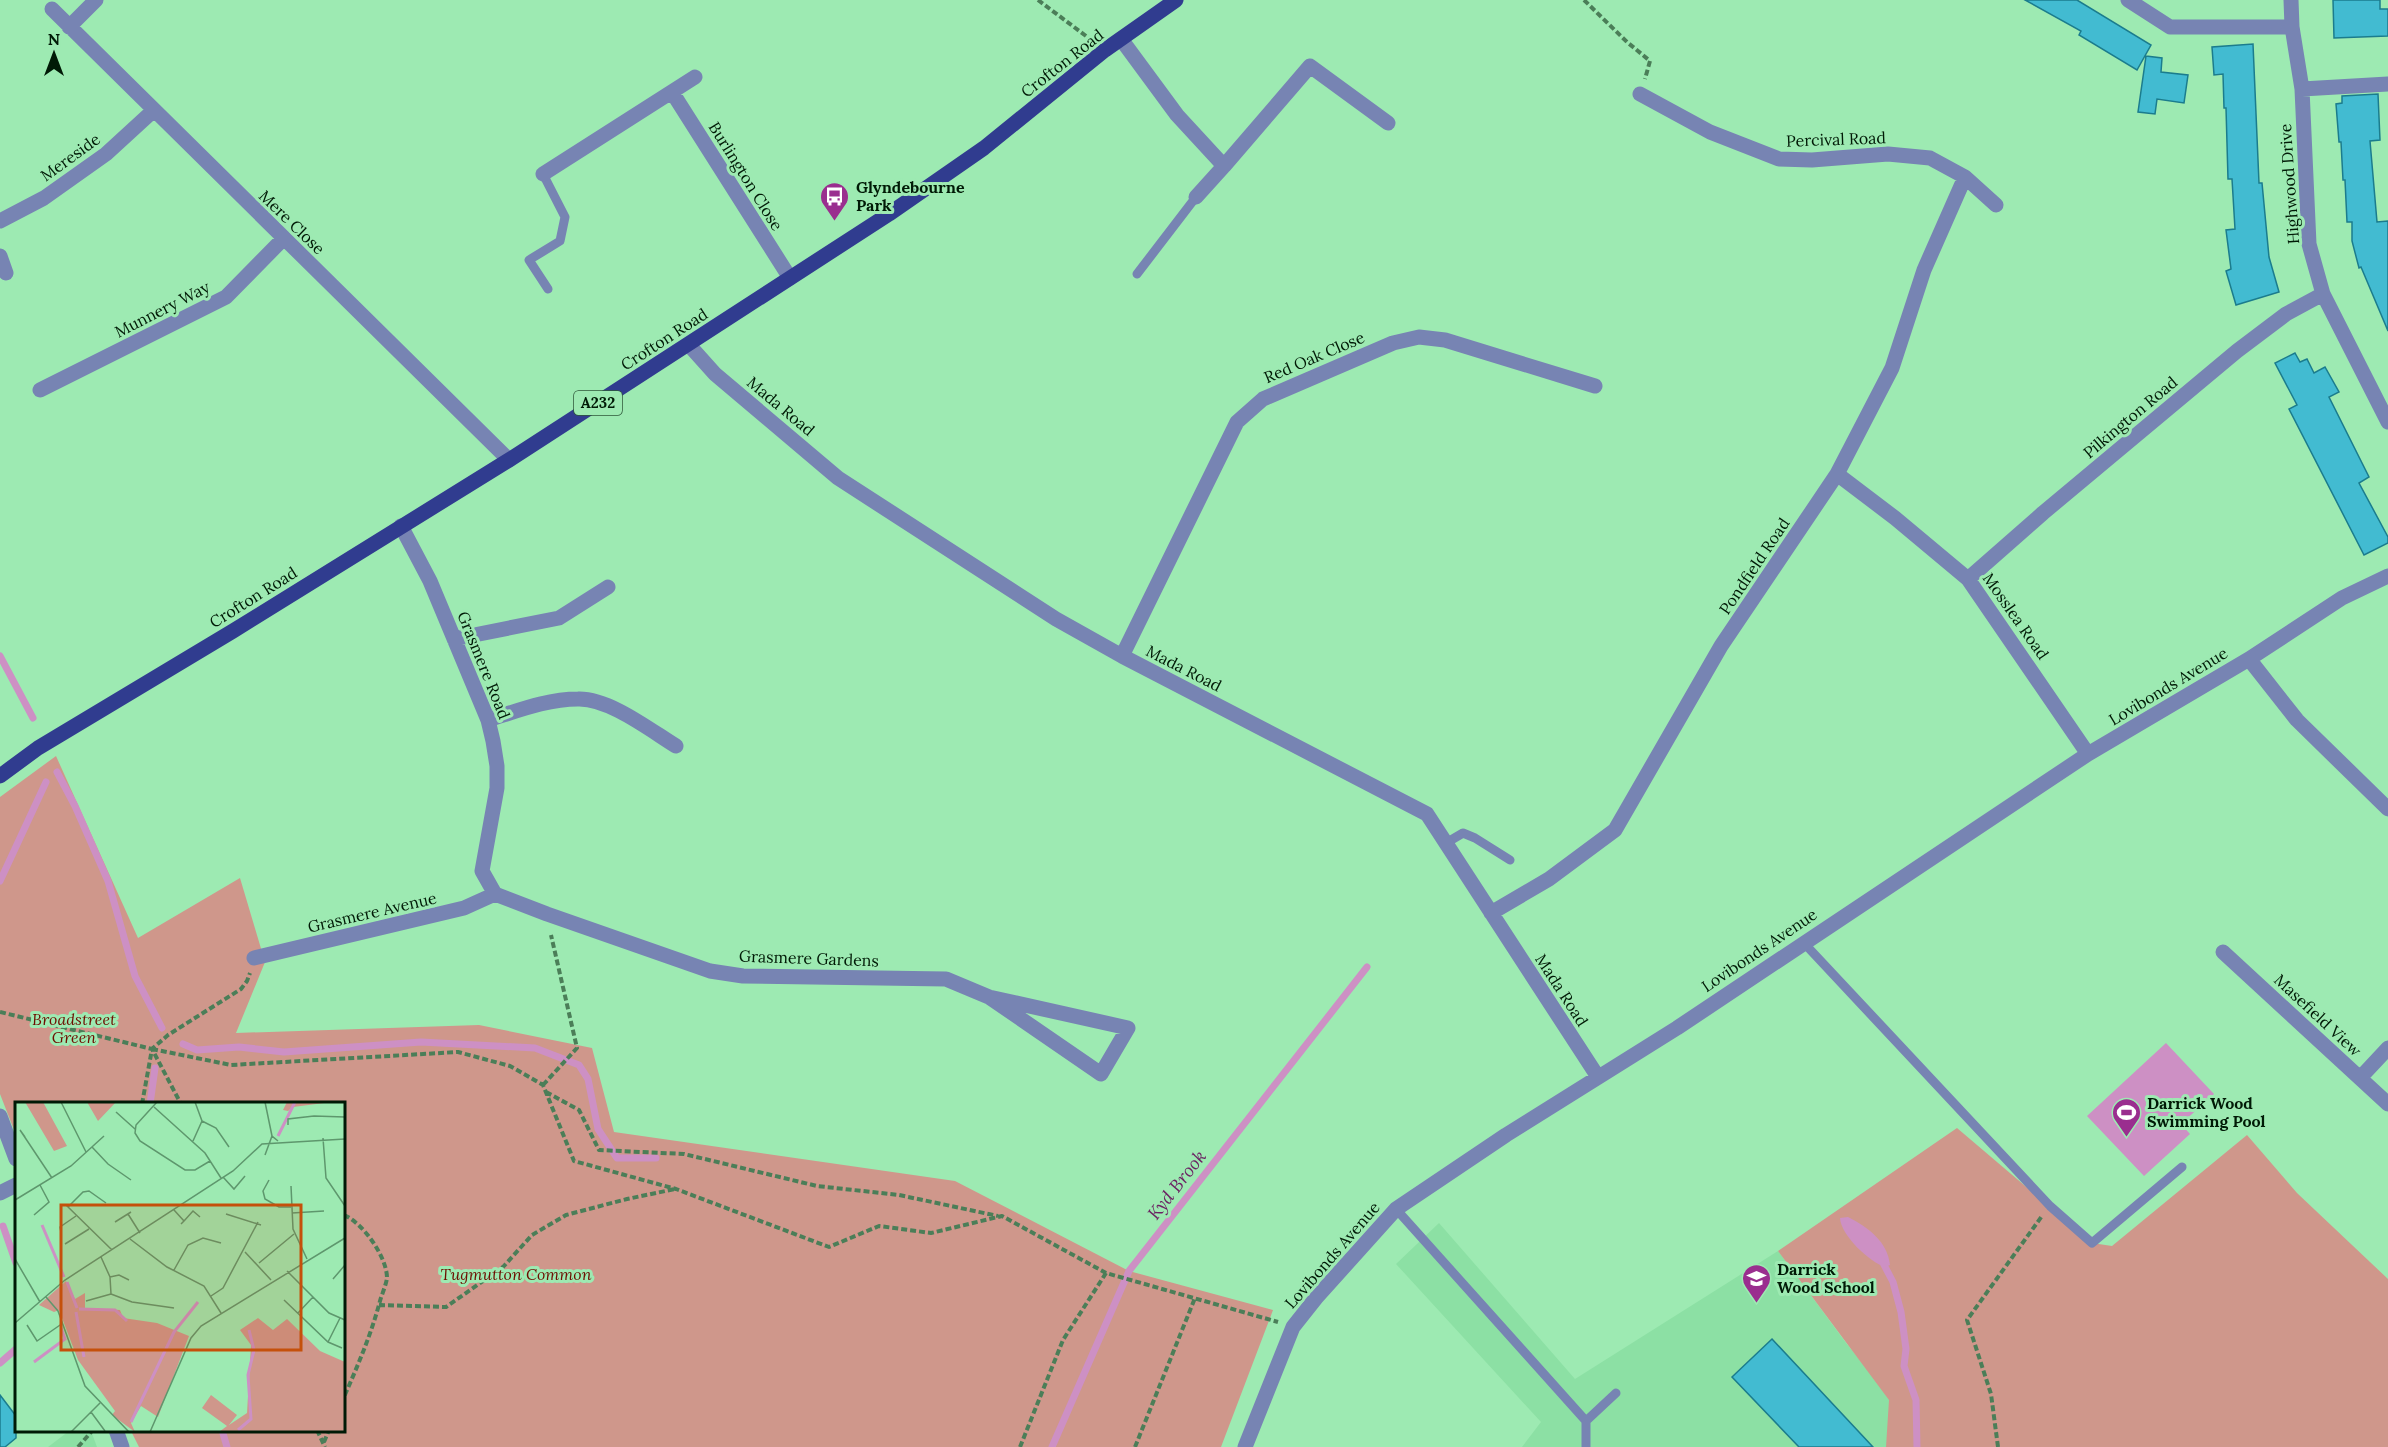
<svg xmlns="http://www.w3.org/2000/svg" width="2388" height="1447" viewBox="0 0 2388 1447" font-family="Lora,serif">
  <rect width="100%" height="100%" fill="#9deab2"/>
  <path fill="#8ce0a4" d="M1439,1223L1575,1379L1778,1251L1846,1343L1903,1414L1895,1447H1522L1541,1422L1396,1264Z
    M69,1431H91L97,1447H48Z"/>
  <path fill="#cf978b" d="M56,756L138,938L240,878L265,962L236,1033L479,1025L592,1048L614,1132L955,1181L1129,1271L1273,1310L1221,1447H139L131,1431L344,1430V1104H16V1135L0,1094V797Z
    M1957,1128L2092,1243L2112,1246L2247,1135L2297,1193L2388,1279V1447H1886L1889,1400L1778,1251Z"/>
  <path fill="#cd90c4" d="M2166,1043L2214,1094L2181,1124L2190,1134L2144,1176L2087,1116Z
    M1848,1217C1868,1227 1888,1242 1890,1265L1885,1267C1870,1262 1841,1236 1840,1218Z"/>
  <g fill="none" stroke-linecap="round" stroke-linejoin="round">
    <path stroke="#cd90c4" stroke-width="7" d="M0,656L33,718
      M57,772L75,806L108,881L135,976L162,1028
      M0,881L46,782
      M183,1044L197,1050L239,1047L284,1052L421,1042L535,1048L579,1065L588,1079L598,1129L617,1158H656
      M150,1104L155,1068
      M3,1226L16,1263
      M1882,1261L1893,1282L1901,1312L1906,1349L1904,1366L1916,1400L1917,1447
      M0,1363L16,1349
      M222,1430L227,1447
      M1052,1447L1129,1271L1367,967"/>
  </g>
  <path fill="#42bbd1" stroke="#1b7c8d" stroke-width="1.5" d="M2025,0H2077L2151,45L2137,70L2079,35L2081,31Z
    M2333,0H2380V9H2388V36L2334,38Z
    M2253,44L2259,183H2262L2269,257L2279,292L2236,305L2226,271L2231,269L2226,230L2235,229L2232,179H2228L2226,108H2224L2223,74L2214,75L2212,47Z
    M2146,56L2162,58L2161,72L2188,75L2184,103L2157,99L2155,114L2138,112Z
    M2378,94L2380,140L2370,141L2377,222L2388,221V331L2361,267L2359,268L2352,241V222H2347L2345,180H2343L2341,142H2339L2336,104L2342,103V96Z
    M2295,353L2300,362L2307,359L2314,373L2325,367L2339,392L2329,397L2369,477L2359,483L2388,537V543L2364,555L2289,409L2297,405L2275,363Z
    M1772,1339L1873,1447H1799L1732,1377Z
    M0,1395L16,1416V1438L5,1447H0Z"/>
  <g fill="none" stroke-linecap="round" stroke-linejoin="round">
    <path stroke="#4b7e58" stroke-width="4" stroke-dasharray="6 3" stroke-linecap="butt" d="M1038,0L1090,39
      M1584,0L1627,42L1650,61L1645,79
      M0,1012L152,1049L181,1104
      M152,1049L231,1065L458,1052L510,1066L543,1085L574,1161L676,1189L829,1247L879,1226L931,1233L1002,1216L1106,1273L1278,1322
      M543,1085L577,1048L551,935
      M546,1092L579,1110L599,1150L684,1154L817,1186L899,1195L998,1216
      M142,1104L152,1049L168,1035L241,989L247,981L250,973
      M344,1215C363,1223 387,1257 387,1278C386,1285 382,1294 380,1301C371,1335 358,1365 344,1397
      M379,1305L446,1307L503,1267L532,1235L566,1215L627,1199L675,1189
      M317,1430L325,1447
      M324,1442L329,1430
      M78,1447L92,1431
      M1020,1447L1063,1340L1106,1273
      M1135,1447L1195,1298
      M1998,1447L1991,1394L1967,1320L2042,1216"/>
    <path stroke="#7784b3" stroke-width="9" d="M543,174L565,217L560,241L529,260L548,289
      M1137,274L1196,197
      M1446,843L1463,833L1475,838L1510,860
      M1803,942L2050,1206L2092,1243L2182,1167
      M1396,1209L1586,1421V1447
      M1586,1421L1616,1393"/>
    <path stroke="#7784b3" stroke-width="15" d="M2128,0L2170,27H2292
      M2291,0L2292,27L2302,89L2309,244L2323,294L2388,422
      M52,9L509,460
      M69,27L96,0
      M1121,39L1177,115L1224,166L1196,197
      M2302,89L2388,84
      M672,92L790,278
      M1640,94L1710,132L1779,159L1812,160L1888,154L1930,158L1965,177L1996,205
      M1224,166L1310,66L1388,123
      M543,174L695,77
      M0,221L44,198L106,154L154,110
      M0,256L6,273
      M689,345L715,374L838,478L1056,619L1122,656L1427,814L1598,1077
      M40,390L226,297L283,239
      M1837,474L1895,518L1968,579L2088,754
      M401,526L430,581L488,720L493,741L497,766V788L482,871L495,894
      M1968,579L2043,513L2237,351L2286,314L2323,294
      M454,639L559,618L608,587
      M1122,656L1237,422L1263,399L1393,343L1419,337L1445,340L1595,386
      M2249,659L2297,720L2388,809
      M488,720C517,711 547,699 578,699C609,698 650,730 676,746
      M495,894L547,914L710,971L743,976L946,979L989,997L1128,1028L1101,1074L989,997
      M1491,913L1549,879L1615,830L1721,646L1837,474L1892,368L1924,270L1965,177
      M2223,952L2388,1104
      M254,958L464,908L495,894
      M2360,1078L2388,1048
      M0,1116L16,1159
      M0,1193L16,1185
      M116,1430L122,1447
      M1245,1447L1293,1327L1316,1298L1396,1209L1506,1135L1677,1028L2088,754L2249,659L2342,598L2388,576"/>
    <path stroke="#303c8f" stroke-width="15" d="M0,776L38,748L233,631L509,460L889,214L984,148L1105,50L1176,0"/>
  </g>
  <defs>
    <symbol id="bus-pin" viewBox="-11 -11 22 30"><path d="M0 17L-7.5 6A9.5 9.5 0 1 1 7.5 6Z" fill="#9a2e8f" stroke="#9deab2"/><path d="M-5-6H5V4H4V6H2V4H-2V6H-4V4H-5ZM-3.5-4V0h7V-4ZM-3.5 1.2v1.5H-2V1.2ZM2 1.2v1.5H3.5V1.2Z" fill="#fff"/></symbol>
    <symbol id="stadium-pin" viewBox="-11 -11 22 30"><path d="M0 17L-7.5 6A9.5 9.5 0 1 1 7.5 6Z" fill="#9a2e8f" stroke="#9deab2"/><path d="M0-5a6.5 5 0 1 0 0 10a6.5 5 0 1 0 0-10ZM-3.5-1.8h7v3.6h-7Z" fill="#fff"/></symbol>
    <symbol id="school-pin" viewBox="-11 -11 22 30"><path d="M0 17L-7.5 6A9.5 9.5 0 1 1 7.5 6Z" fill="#9a2e8f" stroke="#9deab2"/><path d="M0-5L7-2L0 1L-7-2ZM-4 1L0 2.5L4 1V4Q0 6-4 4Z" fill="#fff"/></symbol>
  </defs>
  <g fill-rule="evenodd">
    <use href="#bus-pin" x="818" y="180" width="33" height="45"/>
    <use href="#stadium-pin" x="2110" y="1096" width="33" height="45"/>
    <use href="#school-pin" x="1740" y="1262" width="33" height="45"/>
  </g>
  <g text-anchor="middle" stroke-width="6" stroke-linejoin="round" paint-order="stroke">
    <rect fill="#9deab2" stroke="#2f583a" stroke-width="1.5" x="574" y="391" width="48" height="24" rx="4.5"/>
    <g font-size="15" font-weight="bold" fill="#001a06">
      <text x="598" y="408">A232</text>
    </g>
    <g font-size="16" fill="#001a06" stroke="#9deab2">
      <text transform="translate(1062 63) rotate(-38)" y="6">Crofton Road</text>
      <text transform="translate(1836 139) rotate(-2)" y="6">Percival Road</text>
      <text transform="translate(70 157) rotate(-36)" y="6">Mereside</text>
      <text transform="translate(746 176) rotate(58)" y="6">Burlington Close</text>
      <text transform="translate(2289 184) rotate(-94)" y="6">Highwood Drive</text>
      <text transform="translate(292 222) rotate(44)" y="6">Mere Close</text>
      <text transform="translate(162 309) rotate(-27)" y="6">Munnery Way</text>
      <text transform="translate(664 339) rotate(-33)" y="6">Crofton Road</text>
      <text transform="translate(1314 357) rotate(-23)" y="6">Red Oak Close</text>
      <text transform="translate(781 406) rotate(40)" y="6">Mada Road</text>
      <text transform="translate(2130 417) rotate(-40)" y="6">Pilkington Road</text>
      <text transform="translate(1754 566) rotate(-56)" y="6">Pondfield Road</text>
      <text transform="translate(253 597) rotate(-32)" y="6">Crofton Road</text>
      <text transform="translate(2016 616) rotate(55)" y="6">Mosslea Road</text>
      <text transform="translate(484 665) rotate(68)" y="6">Grasmere Road</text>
      <text transform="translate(1184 668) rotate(27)" y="6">Mada Road</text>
      <text transform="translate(2168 686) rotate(-31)" y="6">Lovibonds Avenue</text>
      <text transform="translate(372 912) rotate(-13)" y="6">Grasmere Avenue</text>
      <text transform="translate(1759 950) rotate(-34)" y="6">Lovibonds Avenue</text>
      <text transform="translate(809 958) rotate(2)" y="6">Grasmere Gardens</text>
      <text transform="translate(1562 990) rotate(57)" y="6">Mada Road</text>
      <text transform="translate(2318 1015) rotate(43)" y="6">Masefield View</text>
      <text transform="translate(1332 1255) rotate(-49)" y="6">Lovibonds Avenue</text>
    </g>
    <g font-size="16" font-weight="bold" fill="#001a06" stroke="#9deab2" text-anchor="start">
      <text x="856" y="193">Glyndebourne<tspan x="856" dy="18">Park</tspan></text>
      <text x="2147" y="1109">Darrick Wood<tspan x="2147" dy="18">Swimming Pool</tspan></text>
      <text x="1777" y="1275">Darrick<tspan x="1777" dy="18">Wood School</tspan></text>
    </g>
    <g font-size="16" font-style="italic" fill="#6d0d00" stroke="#9deab2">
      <text x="74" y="1025">Broadstreet<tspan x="74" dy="18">Green</tspan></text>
      <text x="516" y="1280">Tugmutton Common</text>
    </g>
    <g font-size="18" font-style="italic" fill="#6b2363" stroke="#9deab2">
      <text transform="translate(1177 1185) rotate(-52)" y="6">Kyd Brook</text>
    </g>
  </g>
  <g transform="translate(15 1102)">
    <rect width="330" height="330" fill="#9deab2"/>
    <path d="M10,0H28L52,44L39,49ZM72,0H101L83,19ZM272,0H317L278,5L273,9L268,8ZM51,179L60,197L70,191V206L105,208L108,216L142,221L174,234L143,315L126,304L116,321L120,330L97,313L100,309L63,258L44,208L39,210L24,203ZM243,216L258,228L272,217L305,249L330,260V330H204L212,324L187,306L196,293L222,313L214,323L232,311L236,243L225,228Z" fill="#cf978b"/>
    <path fill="none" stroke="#cd90c4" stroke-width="3" d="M263,34L280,0M27,123L49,175M52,180L62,206M64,207L100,208L112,219M61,210L69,255M19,260L50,237L46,226M116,320L159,230L183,200M223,328L236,317L233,273L239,248L234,228"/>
    <path fill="none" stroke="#5e976d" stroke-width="1.5" d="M46,0L71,50M142,0L121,23L120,31L125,39L170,68H180L195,59M250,0L257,34L263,39M139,5L190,51L206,76M101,10L120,27M187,19L201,26L214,45M273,23V17L299,14L330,15M10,35L5,28L37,76M308,36L311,76L330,104M178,39L187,19L180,0M77,45L93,62L116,78M250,53L257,34M208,75L219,87L230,74M254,78L248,89L250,97L264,105H276M276,84L278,127L292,157M0,98L56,64L89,34M51,103L97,148M53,105L68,90L74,89L91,101M159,108L169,119L166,122M277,111L309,109M113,112L125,131M211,112L246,123M19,113L34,100L25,83M169,119L178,109L185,115M100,120L116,110M46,130L45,125L61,114M115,137L152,165L189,184L206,211M50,142L74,127M230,150L256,178M86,155L95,175L96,192M0,157L25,200M244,161L279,132M159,168L173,143L188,136L206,141M272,169L314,211L330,218M95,175L104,173L114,178M318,177L330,163M96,192L117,200L159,206M196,194L208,186L243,120M31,195L43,209L70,284L114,330M269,198L313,240L327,246M71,199L96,192M283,211L298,195M0,221L50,178L218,69L247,42L330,37M12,223L22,239L48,221M313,240L325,216M76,310L90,329M56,330L85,301M135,330L176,236L186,224L330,136"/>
    <path fill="#c5500b" fill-opacity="0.15" stroke="#c5500b" stroke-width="3" d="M46,103H286V248H46Z"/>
    <rect width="330" height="330" fill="none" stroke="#001a06" stroke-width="3"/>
  </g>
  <g transform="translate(54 54)" stroke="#9deab2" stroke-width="4.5" paint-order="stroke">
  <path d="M0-4.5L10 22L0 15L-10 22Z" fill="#001a06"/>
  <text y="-9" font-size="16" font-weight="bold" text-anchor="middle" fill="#001a06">N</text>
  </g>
</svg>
